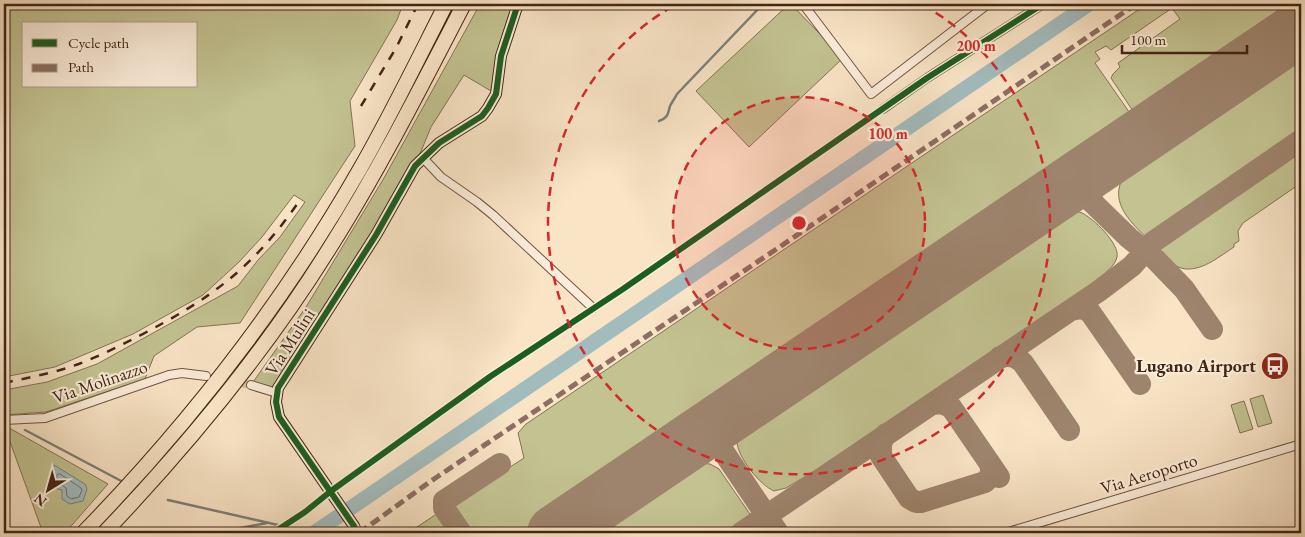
<svg xmlns="http://www.w3.org/2000/svg" width="1305" height="537" viewBox="0 0 1305 537" font-family="'EB Garamond',serif">
  <rect width="100%" height="100%" fill="#f9e4c6"/>
  <filter id="stains"><feTurbulence type="fractalNoise" baseFrequency=".004" numOctaves="4"/><feColorMatrix values="0 0 0 0 .2 0 0 0 0 .09 0 0 0 0 .02 0 0 0 .5 -.17"/></filter>
  <radialGradient id="worn" r=".72"><stop offset=".6" stop-color="#630" stop-opacity="0"/><stop offset="1" stop-color="#630" stop-opacity=".3"/></radialGradient>
  <path fill="#c3c291" stroke="#837452" fill-rule="evenodd" d="M4,4H403L397,20L350,101L355,146L240,323L197,327L154,356L145,379L46,412L4,415V390L47,382L97,364L238,286L258,260L280,237L305,202L294,195L262,237L239,262L203,295L133,334L55,367L4,377ZM24,24H196V86H24Z
    M480,4H518L496,94L464,75L431,127L415,166L277,393L251,385L306,307L384,178Z
    M789,4H791L843,58L749,147L696,91Z
    M1147,4L1301,5L1137,117L1111,78L1113,74L1120,67L1118,63L1180,19L1172,8L1111,50L1106,46L1095,52L1100,59L1095,63L1134,119L522,533H467L451,508L453,504L524,458L518,433L526,424Z
    M1301,51V183L1243,223L1238,231L1239,241L1234,244V247C1220,256 1204,270 1186,269C1172,268 1162,253 1153,244C1129,221 1101,197 1133,165Z
    M1070,210C1074,211 1078,211 1082,213C1093,218 1120,244 1117,257C1115,268 1098,278 1090,285L818,469L786,488L774,491C760,485 737,457 737,441C737,436 741,432 745,429L1065,211Z
    M1263,395L1272,423L1258,427L1250,399Z
    M1244,401L1253,429L1240,433L1231,405Z
    M4,425L108,484L65,533H43Z
    M700,463L710,464L719,469L763,533H591L690,466Z
    M441,511L455,533H408Z"/>
  <path fill="#a2bcbe" stroke="#7c807a" d="M54,465L85,484L87,489L83,501L70,504L62,499V490L55,488C51,480 49,473 54,465Z"/>
  <g fill="none" stroke-linecap="round" stroke-linejoin="round">
    <path stroke="#727069" stroke-width="1" d="M60,474L81,488L82,490L79,497L71,499L67,496L66,488C61,484 55,483 57,475Z"/>
    <path stroke="#7c807a" stroke-width="2.5" d="M659,121C668,118 668,114 670,106C672,102 675,98 677,94L761,6L768,4
      M25,430L125,483
      M168,500L278,525L293,533
      M214,533L267,523"/>
    <path stroke="#a2bcbe" stroke-width="15" d="M314,533L1089,4"/>
    <path stroke="#9e846d" stroke-width="22" d="M1037,206C1062,192 1072,182 1096,206C1074,178 1104,162 1124,147
      M1096,206L1129,238L1155,259L1184,289L1212,329
      M1071,310L1082,308L1090,312L1140,384
      M1000,357C1009,355 1016,356 1023,363L1069,430
      M932,404L941,403L951,407L999,477
      M886,434L881,443V456L909,498L916,502H921L985,482L992,474L990,464
      M681,449C696,441 710,436 723,451C714,435 722,424 734,413
      M723,451L778,533
      M461,533L444,508V501L500,464
      M741,533L1099,291L1132,266L1153,242L1301,140"/>
    <path stroke="#9e846d" stroke-width="56" d="M555,533L1301,28"/>
    <path stroke="#d5bea2" stroke-width="8" stroke-dasharray="8 4" stroke-linecap="butt" d="M216,378L251,385"/>
    <defs>
      <path id="street" d="M803,4L871,94L988,4
        M883,109L927,78L1043,4
        M423,158L441,177L477,202L493,215L593,308
        M251,385L277,393
        M4,420L45,418L169,375L182,373L206,376
        M1005,533L1301,444"/>
      <path id="secondary" d="M357,533L354,526L279,417L276,402L278,388L376,235L415,166L439,143L482,116L488,108L496,94L501,56L518,4"/>
      <path id="highway" d="M83,533C190,423 284,302 360,169C391,115 418,59 446,4
        M104,533C187,446 265,352 329,249C379,170 421,87 464,4"/>
    </defs>
    <use href="#street" stroke="#705540" stroke-width="10"/>
    <use href="#secondary" stroke="#432514" stroke-width="12"/>
    <use href="#highway" stroke="#432514" stroke-width="16"/>
    <use href="#street" stroke="#fbedda" stroke-width="8"/>
    <use href="#secondary" stroke="#fbedda" stroke-width="10"/>
    <use href="#highway" stroke="#f9e4c6" stroke-width="14"/>
    <path stroke="#432514" stroke-width="2.5" stroke-dasharray="9 9" stroke-linecap="butt" d="M361,106L396,48L418,4
      M4,383C26,378 49,374 70,367C94,359 117,347 139,336C212,298 253,268 300,200"/>
    <path stroke="#8d6e63" stroke-width="5" stroke-dasharray="10 5" stroke-linecap="butt" d="M359,533L431,481L781,246L1136,4"/>
    <defs>
      <path id="cycleway" d="M273,533L305,512L331,491L491,376L623,289L927,78L1043,4
        M357,533L354,526L279,417L276,402L278,388L376,235L415,166L439,143L482,116L488,108L496,94L501,56L518,4"/>
    </defs>
    <use href="#cycleway" stroke="#fbedda" stroke-width="9"/>
    <use href="#cycleway" stroke="#1b5e20" stroke-width="6"/>
  </g>
  <circle cx="799" cy="223" r="126" fill="#d62828" fill-opacity=".12"/>
  <g fill="none" stroke="#d62828" stroke-width="2.5" stroke-dasharray="9 6">
    <circle cx="799" cy="223" r="126"/>
    <path d="M923 5A251 251 0 1 1 675 5"/>
  </g>
  <defs>
    <symbol id="bus-disc" viewBox="-11 -11 22 22"><circle r="9.5" fill="#8f2418" stroke="#fbedda"/><path d="M-5-6H5V4H4V6H2V4H-2V6H-4V4H-5ZM-3.5-4V0h7V-4ZM-3.5 1.2v1.5H-2V1.2ZM2 1.2v1.5H3.5V1.2Z" fill="#fff"/></symbol>
  </defs>
  <g fill-rule="evenodd">
    <use href="#bus-disc" x="1259" y="350" width="32" height="32"/>
  </g>
  <g text-anchor="middle" stroke-width="4.5" stroke-linejoin="round" paint-order="stroke">
    <g font-size="18" fill="#432514" stroke="#fbedda">
      <text transform="translate(290 342) rotate(-57)" y="6">Via Mulini</text>
      <text transform="translate(100 382) rotate(-19)" y="6">Via Molinazzo</text>
      <text transform="translate(1149 474) rotate(-17)" y="6">Via Aeroporto</text>
    </g>
    <g font-size="18" font-weight="bold" fill="#432514" stroke="#fbedda" text-anchor="end">
      <text x="1256" y="372">Lugano Airport</text>
    </g>
  </g>
  <circle cx="799" cy="223" r="8" fill="#d62828" stroke="#fbedda" stroke-width="2.5"/>
  <g font-size="15" text-anchor="middle" font-weight="bold" fill="#d62828" stroke="#fbedda" stroke-width="4.5" stroke-linejoin="round" paint-order="stroke">
    <text x="976" y="51">200 m</text>
    <text x="888" y="139">100 m</text>
  </g>
  <rect width="1305" height="537" fill="none" stroke="#f9e4c6" stroke-width="20"/>
  <rect x="5" y="5" width="1295" height="527" fill="none" stroke="#432514" stroke-width="2.5"/>
  <rect x="10" y="10" width="1285" height="517" fill="none" stroke="#432514"/>
  <rect x="22" y="22" width="175" height="65" fill="#fbedda" stroke="#b19d8b"/>
  <rect x="32" y="39" width="25" height="8" fill="#1b5e20" stroke="#b19d8b"/>
  <text x="68" y="48" font-size="15" fill="#432514">Cycle path</text>
  <rect x="32" y="64" width="25" height="8" fill="#8d6e63" stroke="#b19d8b"/>
  <text x="68" y="72" font-size="15" fill="#432514">Path</text>
  <g transform="translate(48 490) rotate(217)" stroke="#fbedda" stroke-width="4" paint-order="stroke">
  <path d="M0-4L9 19L0 12L-9 19Z" fill="#432514"/>
  <text y="-8" font-size="14" font-weight="bold" text-anchor="middle" fill="#432514">N</text>
  </g>
  <path d="M1122 45v8h125v-8" fill="none" stroke="#432514" stroke-width="2.5"/>
  <text x="1130" y="45" font-size="15" fill="#432514" stroke="#fbedda" stroke-width="4" paint-order="stroke">100 m</text>
  <rect width="100%" height="100%" filter="url(#stains)"/>
  <rect width="100%" height="100%" fill="url(#worn)"/>
</svg>
